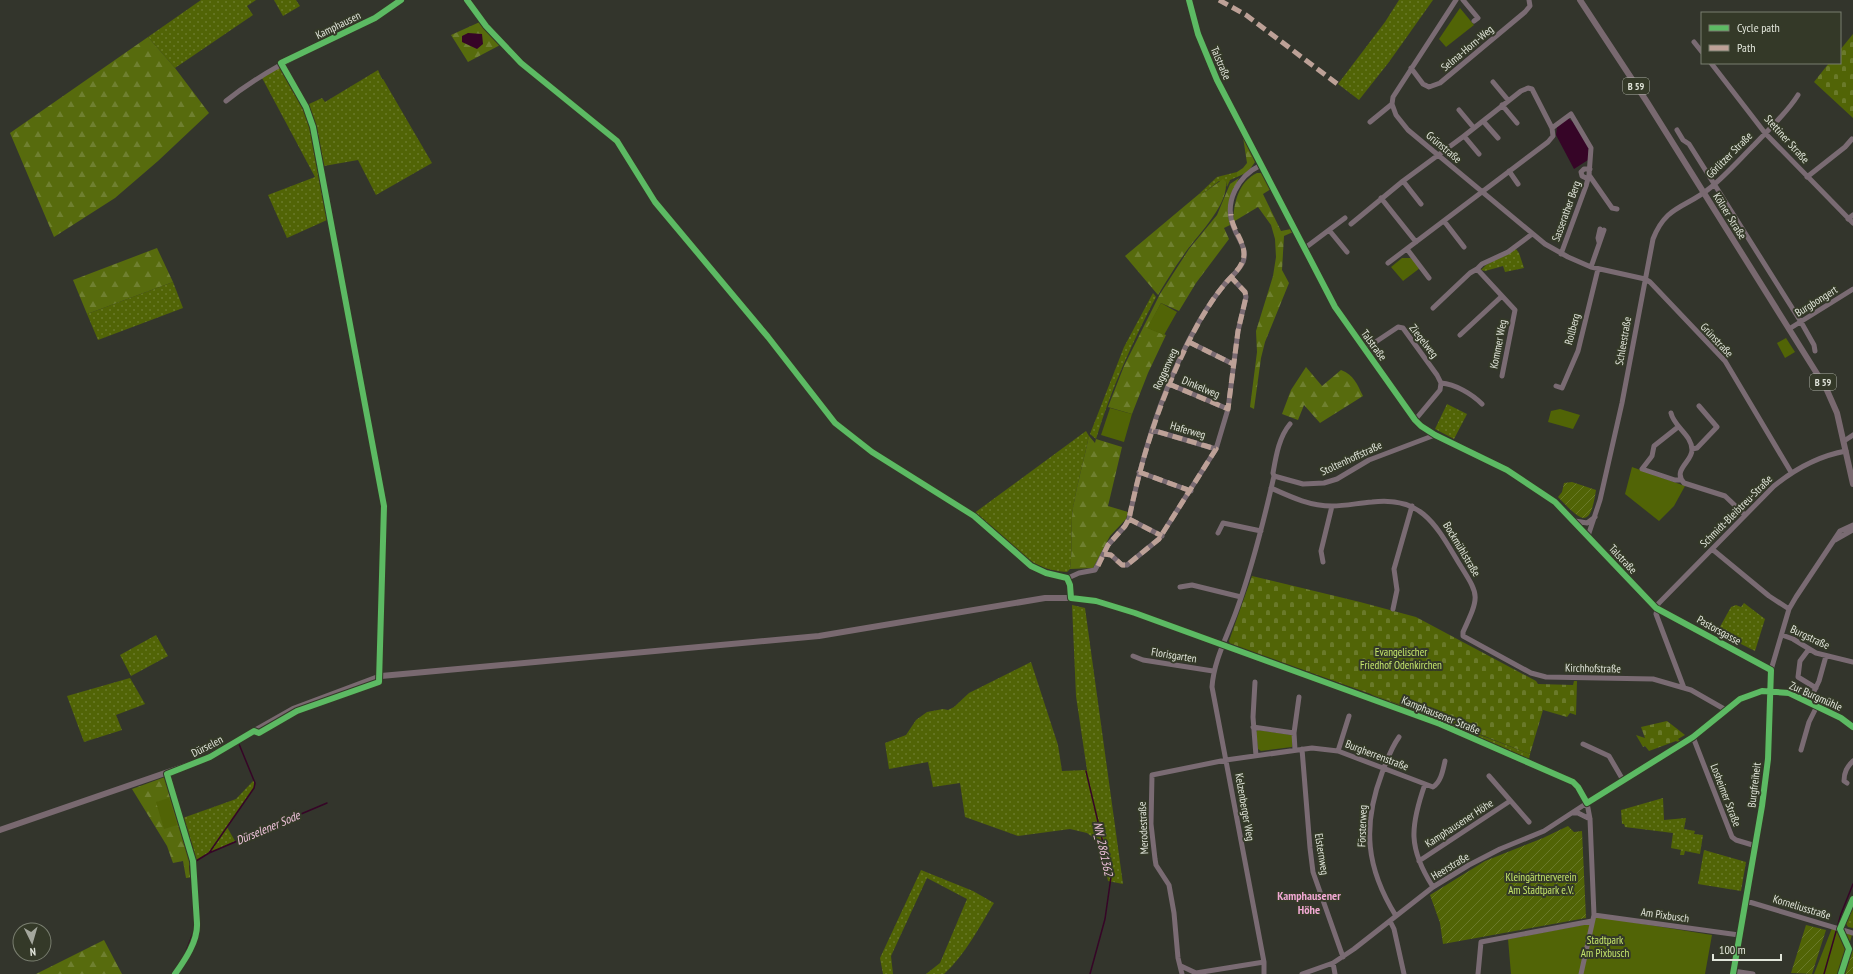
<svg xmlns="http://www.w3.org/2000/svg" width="1853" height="974" viewBox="0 0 1853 974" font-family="'PT Sans Narrow',sans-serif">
  <defs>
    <pattern id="grass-dots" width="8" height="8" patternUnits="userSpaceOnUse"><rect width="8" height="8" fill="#516406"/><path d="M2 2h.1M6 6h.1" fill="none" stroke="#6a7a2a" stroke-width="1.8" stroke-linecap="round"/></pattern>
    <pattern id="forest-firs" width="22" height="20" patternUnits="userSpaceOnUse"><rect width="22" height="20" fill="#576b0d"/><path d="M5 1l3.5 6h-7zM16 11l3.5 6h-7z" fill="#6f8030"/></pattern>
    <pattern id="cemetery-stones" width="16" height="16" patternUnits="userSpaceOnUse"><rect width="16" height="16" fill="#516406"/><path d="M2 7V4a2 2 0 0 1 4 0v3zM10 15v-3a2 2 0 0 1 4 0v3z" fill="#6a7a2a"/></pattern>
    <pattern id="garden-furrows" width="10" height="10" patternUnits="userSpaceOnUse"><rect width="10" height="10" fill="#516406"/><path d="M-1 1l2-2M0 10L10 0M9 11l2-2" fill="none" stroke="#6a7a2a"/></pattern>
  </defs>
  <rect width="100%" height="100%" fill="#33352c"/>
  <path fill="url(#grass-dots)" d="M201,0H256L247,6L253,15L175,68L148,37Z
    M274,0H296L300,6L283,16Z
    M1399,0H1433L1389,62L1359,100L1338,84L1385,22Z
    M277,68H282L310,120L317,151L327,220L287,238L268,195L315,177L261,76Z
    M378,70L382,79H383L432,163L376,195L358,160L324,166L313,116L307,105L322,98L325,102Z
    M1237,172V177L1230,180L1227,187L1226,182L1219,181L1205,192L1199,194L1217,177Z
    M1516,249L1519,253L1524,268L1505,272L1503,266L1485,271L1481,270L1486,265Z
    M173,282L183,308L98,340L87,314Z
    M1153,293L1156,297C1132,343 1111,389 1096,439L1090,434L1124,347Z
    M1447,404L1467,414L1454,439L1435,429Z
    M1086,431L1089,436C1084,460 1077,484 1073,508C1070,529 1073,549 1070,569L1067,572C1024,571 1006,535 973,514Z
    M1744,603L1765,619L1755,651L1741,644L1736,645L1716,634L1731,607L1736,605L1741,607Z
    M1072,605L1085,608L1123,884L1108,881L1099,842L1087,833L1070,829L1018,836L965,817L960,783L933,787L928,762L889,769L885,743L906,735L916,720L927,712L943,709L948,710L954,707L969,693L1031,662L1058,745L1062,771L1087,770L1076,696Z
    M156,635L168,656L131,676L120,655Z
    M130,678L145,704L116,715L122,730L84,742L67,696Z
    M1372,694L1530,754L1529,759L1467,732L1371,695Z
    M254,780V788L227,827L235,841L209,853L193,863L180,819L236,799Z
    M1663,798L1664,820L1686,818L1684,829L1695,831L1694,834L1703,835L1700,854L1685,851L1684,855H1680L1681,850L1671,848L1673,833L1625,827L1624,824H1622L1621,810Z
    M1704,850L1746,862L1741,891L1698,884Z
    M921,870L973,891L994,903C979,927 966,954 944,974H926L940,963L967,899L927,878L891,956L893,974H883L880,958Z
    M1853,902V928L1848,927L1845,922Z"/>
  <path fill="url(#forest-firs)" d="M482,21L502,44L468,62L451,35Z
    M148,37L175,68L209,113L158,161L115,198L54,237L10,133Z
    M1243,137L1255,162L1248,172L1237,177V172L1243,168L1247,163Z
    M1257,173H1262L1271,189L1263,194L1281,231L1291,229L1293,232L1284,236L1282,270L1289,283L1265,342L1261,358L1254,409L1250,407L1257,352L1256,331L1273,276L1276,257L1275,239L1271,225L1258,207L1233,222C1234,203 1238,182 1257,173Z
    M1239,178C1231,195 1225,206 1230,225L1224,228L1229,239L1196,283L1179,311L1161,303L1148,328L1166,335L1148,373L1132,414L1108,407L1124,366L1160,294L1189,249L1217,215L1230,184Z
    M1223,179L1226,182C1228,207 1196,236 1183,256C1174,268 1166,282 1158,295L1125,256L1199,194L1205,192Z
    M157,248L173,282L87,314L73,280Z
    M1306,367L1322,386L1341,370C1354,375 1357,384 1363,396L1320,423L1304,405L1298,420L1282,414L1291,390Z
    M1089,436L1095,443L1096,439L1122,447L1108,506L1128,512L1126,519L1110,536L1093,568L1070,569C1073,549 1070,529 1073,508C1077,484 1084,460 1089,436Z
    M165,777C177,809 191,843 194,877L186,878L183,861L173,863L167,846L132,789Z
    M104,940L122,974H36Z"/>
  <path fill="url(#cemetery-stones)" d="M1853,34V118L1814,82L1829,63H1840V50Z
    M1252,576L1360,602L1416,617L1536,681L1538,684L1573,685L1574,681H1577L1576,715L1570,713L1567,717L1543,710L1530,754L1436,717L1232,645L1230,644L1229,641Z
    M1667,721L1685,735L1678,739L1680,741L1678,742L1676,741L1649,751L1645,746L1643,747L1636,735L1645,738L1641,727Z"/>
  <path fill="#516406" d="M1460,8L1474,25L1446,47L1439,39Z
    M1402,258H1411L1420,268L1403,281L1391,267Z
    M1161,303L1177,312L1164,335L1147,328Z
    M1786,338L1795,352L1785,358L1777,343Z
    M1110,408L1132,414L1124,442L1101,435Z
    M1560,409L1580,415L1573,429L1548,422L1551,411Z
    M1632,467L1685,486L1674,506L1659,521L1625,494Z
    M1258,730L1292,735V747L1261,751L1258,749L1256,732Z
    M169,798L177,825L164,829L156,802Z
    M1593,916L1712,935L1705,974H1511L1508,939L1588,924Z
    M1832,928L1852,935L1840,974H1814Z"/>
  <path fill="url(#garden-furrows)" d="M1572,482L1596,490C1590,531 1581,521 1558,497L1562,492L1564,483Z
    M1568,826L1574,832L1582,831L1586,918L1443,944L1440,923L1430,895L1485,861L1543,838Z
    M1806,925L1826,930L1812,974L1791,973Z
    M1853,948V974H1845Z"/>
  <path fill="#360527" d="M468,33L482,34L483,44L477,49L462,42V36Z
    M1568,118L1573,122L1589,146L1588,160L1574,169L1556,135L1557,127Z"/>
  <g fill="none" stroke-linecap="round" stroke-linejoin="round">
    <path stroke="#360527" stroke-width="1.5" d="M1086,771L1111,877L1105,919L1090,974
      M209,853L327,803
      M196,861L209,853L254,788L255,783L239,744
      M172,974L183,959L195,928L190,866L192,864
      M1824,974L1841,914L1853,884"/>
    <path stroke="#7a6b73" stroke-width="5" d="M467,0L486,26L521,63L617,141L655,202L768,337L835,423L872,452L974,516L1031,566L1046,573L1067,578L1070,585L1071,598
      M1189,0L1198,34L1217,80L1335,307L1415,420L1421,426L1435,435L1507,470L1555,502L1656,608L1771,670
      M1456,0L1393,97L1392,104L1396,115L1408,130L1545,244L1568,257L1591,267L1645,279L1650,282L1725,361L1791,472
      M1463,0L1478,18L1474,21
      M1694,42L1702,52
      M1711,63L1765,133L1853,223
      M1411,68L1423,84L1429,87L1440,83L1525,12L1530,6L1529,0
      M1493,82L1508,100
      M226,101C271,65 319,46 370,20C381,15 390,5 401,0
      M1502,105L1517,123
      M1459,110L1474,128
      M1483,121L1498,138
      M1370,122L1392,104
      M1552,128L1571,114L1591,148L1589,175L1586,186L1561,254
      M1677,130L1683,140L1689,144L1801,322L1814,345L1815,351
      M1464,136L1479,154
      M1509,171L1518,184
      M1589,175L1612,208L1617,209
      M1807,177L1845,147L1852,139
      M1588,179L1582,176L1581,172L1584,169H1590
      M1403,181L1421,204
      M1381,198L1416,242
      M1848,219L1853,215
      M1444,221L1464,247
      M1351,224L1403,181L1464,136L1521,91L1528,88L1532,89L1552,128L1553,136L1548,142L1388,263
      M1329,230L1347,252
      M1599,242L1598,238L1600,229
      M1305,248L1345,218
      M1407,249L1429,278
      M1591,267L1604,230
      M1433,308L1470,273L1477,269
      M1789,329L1853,289
      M1460,335L1502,296
      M1189,342L1233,364
      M1365,349L1398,327L1403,328L1437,375L1441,383L1440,390L1415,420
      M1502,376L1515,310L1477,269L1482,264L1508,252L1532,234
      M1441,383C1455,384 1472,394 1482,404
      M1169,384L1228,409L1238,331L1246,297L1245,292L1231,277
      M1556,386L1562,388L1578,351L1598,269
      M1671,413C1674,427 1692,435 1692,450C1692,462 1672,470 1684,483L1725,496L1745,515
      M1678,427L1654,446L1652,456L1642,469L1675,480H1681
      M1844,441L1853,435
      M1216,449L1228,409
      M1692,449L1697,448L1717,427L1699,406
      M1139,472L1191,491
      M1274,476L1273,473C1276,456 1279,437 1290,424
      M1271,488C1291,497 1310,506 1332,506C1346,506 1358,503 1372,502C1420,496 1435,523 1457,560C1479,596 1481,593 1463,632V636L1531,673L1546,677L1653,679L1691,690L1726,710
      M1129,519L1162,536
      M1575,521L1587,523L1595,517
      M1218,533L1223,523L1261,531
      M1588,536L1600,500L1622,403L1653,239C1666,205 1686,208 1710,188C1726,175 1740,159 1754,145C1769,129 1787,113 1798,95
      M1835,540L1853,530
      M1712,549L1769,596L1789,609
      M1104,554L1111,555L1122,565H1127L1159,539L1216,449L1152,430
      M1323,562L1321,551L1332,506
      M1068,578L1079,573L1095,570L1108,545L1125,526L1129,519C1143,450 1164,382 1200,320C1207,308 1215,296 1224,285C1230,277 1239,271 1243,262C1248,249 1238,239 1234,228C1223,202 1238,176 1261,165
      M1180,587L1192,585L1241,597
      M1393,609L1397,590L1394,569L1412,506
      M1782,635L1793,639L1816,653L1853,662
      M1809,649L1800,661L1798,677L1816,688
      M1133,656L1143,660L1213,671
      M1255,682L1253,717L1256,756
      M1684,688L1656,614L1658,604L1774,486C1795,469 1818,456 1846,451
      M1809,702L1819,681L1826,656
      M1253,727L1294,733
      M1693,737L1732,837L1736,840L1756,846
      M1583,744L1609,756L1623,780
      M1302,749L1310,848L1313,872L1343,957
      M1295,750L1294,733L1299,697
      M1801,750L1809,722L1817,706
      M1338,751L1349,716
      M1489,776L1529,822
      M1847,783L1844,781C1844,772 1847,767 1853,761
      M1425,784C1410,827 1408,848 1433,887
      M1573,813H1578L1590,819
      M1419,861L1510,801
      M1746,901L1853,933
      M1594,915L1739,935
      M1396,916C1366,868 1362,826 1382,773C1387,760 1391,748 1399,737
      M1390,921L1394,929L1404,974
      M1333,963L1335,974
      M1181,966L1196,973L1264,962
      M1733,971L1753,974
      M1182,974L1178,958L1174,913L1169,885L1156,865L1155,859L1151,824L1152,775L1226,760L1312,748L1338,751L1433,787C1441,782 1443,770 1445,761
      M1264,974V962L1212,687C1214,659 1228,635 1237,609C1253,565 1264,520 1274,476L1303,484L1324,483L1337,479L1369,460L1435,435
      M1302,974L1333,963L1354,949L1433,887L1469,865L1500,849L1544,831L1587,803L1590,819L1594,915L1581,974
      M1478,974L1481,942L1592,921
      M1733,974L1762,806L1768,759L1771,670L1789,609L1796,597L1840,531L1853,525"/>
    <path stroke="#796970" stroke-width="6" d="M1580,0L1647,102L1826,388L1837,413L1853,484
      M0,830L203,760L293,709L381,676L819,636L1045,598H1071L1096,601L1135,613L1440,724L1573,782L1578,787L1587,803L1693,737L1740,699L1762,691L1789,693L1841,718L1853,727"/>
    <path stroke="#bda197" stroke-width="5" stroke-dasharray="10 5" stroke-linecap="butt" d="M1219,0L1246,15L1340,86
      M1189,342L1233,364
      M1169,384L1228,409L1238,331L1246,297L1245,292L1231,277
      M1139,472L1191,491
      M1129,519L1162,536
      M1104,554L1111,555L1122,565H1127L1159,539L1216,449L1152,430
      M1098,566L1108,545L1125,526L1129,519C1143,450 1165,384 1199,322C1207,309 1215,295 1225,284C1231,276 1240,270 1243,260C1248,243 1231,230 1231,214"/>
    <defs>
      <path id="cycleway" d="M467,0L486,26L521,63L617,141L655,202L768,337L835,423L872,452L974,516L1031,566L1046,573L1067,578L1070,585L1071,598L1096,601L1135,613L1440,724L1573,782L1578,787L1587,803L1693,737L1740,699L1762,691L1789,693L1841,718L1853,727
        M1189,0L1198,34L1217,80L1335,307L1415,420L1421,426L1435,435L1507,470L1555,502L1656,608L1771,670L1768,759L1762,806L1733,974
        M175,974C185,960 198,941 197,923L193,861L167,774L210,757L254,731L259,733L297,711L379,682L384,506L313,127L306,107L281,63L375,18L401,0
        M1841,974L1849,949L1840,929L1853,899"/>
    </defs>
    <use href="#cycleway" stroke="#343928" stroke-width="8"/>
    <use href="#cycleway" stroke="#5cba63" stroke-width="6"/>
  </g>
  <g text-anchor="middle" stroke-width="4" stroke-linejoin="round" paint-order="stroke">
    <g fill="#343928" stroke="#adb1a5" stroke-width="1">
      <rect x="1623" y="78" width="26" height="16" rx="3"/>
      <rect x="1810" y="374" width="26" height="16" rx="3"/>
    </g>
    <g font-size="10" font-weight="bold" fill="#e1e5da">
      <text x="1636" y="90">B 59</text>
      <text x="1823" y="386">B 59</text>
    </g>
    <g font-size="11" fill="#e1e5da" stroke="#343928">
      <text transform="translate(338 25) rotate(-26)" y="4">Kamphausen</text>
      <text transform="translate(1467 48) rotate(-40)" y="4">Selma-Horn-Weg</text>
      <text transform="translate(1221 63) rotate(67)" y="4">Talstraße</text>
      <text transform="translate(1787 139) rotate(48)" y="4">Stettiner Straße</text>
      <text transform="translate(1444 147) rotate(40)" y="4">Grünstraße</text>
      <text transform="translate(1729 155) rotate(-45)" y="4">Görlitzer Straße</text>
      <text transform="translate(1566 211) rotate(-70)" y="4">Sasserather Berg</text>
      <text transform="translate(1730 216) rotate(58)" y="4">Kölner Straße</text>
      <text transform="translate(1816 301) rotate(-32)" y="4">Burgbongert</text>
      <text transform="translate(1572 329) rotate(-75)" y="4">Rollberg</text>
      <text transform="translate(1717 340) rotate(47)" y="4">Grünstraße</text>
      <text transform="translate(1424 341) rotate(52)" y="4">Ziegelweg</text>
      <text transform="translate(1623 341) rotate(-80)" y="4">Schleestraße</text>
      <text transform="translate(1498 344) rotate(-79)" y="4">Kommer Weg</text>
      <text transform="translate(1374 345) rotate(54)" y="4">Talstraße</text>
      <text transform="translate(1165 369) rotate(-66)" y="4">Roggenweg</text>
      <text transform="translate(1201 387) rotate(23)" y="4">Dinkelweg</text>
      <text transform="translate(1188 430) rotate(16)" y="4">Haferweg</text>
      <text transform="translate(1351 458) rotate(-25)" y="4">Stoltenhoffstraße</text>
      <text transform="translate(1736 511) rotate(-45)" y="4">Schmidt-Bleibtreu-Straße</text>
      <text transform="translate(1462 549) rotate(59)" y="4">Bockmühlstraße</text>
      <text transform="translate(1623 559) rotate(47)" y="4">Talstraße</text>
      <text transform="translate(1719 630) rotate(29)" y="4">Pastorsgasse</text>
      <text transform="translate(1810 637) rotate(25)" y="4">Burgstraße</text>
      <text transform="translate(1174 655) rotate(9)" y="4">Florisgarten</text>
      <text transform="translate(1593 668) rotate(1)" y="4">Kirchhofstraße</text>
      <text transform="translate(1816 696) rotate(24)" y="4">Zur Burgmühle</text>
      <text transform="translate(1441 715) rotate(22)" y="4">Kamphausener Straße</text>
      <text transform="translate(207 746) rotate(-27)" y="4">Dürselen</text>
      <text transform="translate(1377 755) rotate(21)" y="4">Burgherrenstraße</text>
      <text transform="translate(1754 785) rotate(-83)" y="4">Burgfreiheit</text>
      <text transform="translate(1726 795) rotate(69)" y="4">Losheimer Straße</text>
      <text transform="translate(1245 807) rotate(80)" y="4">Kelzenberger Weg</text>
      <text transform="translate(1459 823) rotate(-33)" y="4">Kamphausener Höhe</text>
      <text transform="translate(1362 826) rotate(-88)" y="4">Försterweg</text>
      <text transform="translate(1143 828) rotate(-93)" y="4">Merodestraße</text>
      <text transform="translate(1322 854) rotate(81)" y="4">Elsternweg</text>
      <text transform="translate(1450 866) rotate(-31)" y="4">Heerstraße</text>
      <text transform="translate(1802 907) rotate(17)" y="4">Korneliusstraße</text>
      <text transform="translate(1665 915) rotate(8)" y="4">Am Pixbusch</text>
    </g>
    <g font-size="11" fill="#c4e56b" stroke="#343928">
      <text x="1401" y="656">Evangelischer<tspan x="1401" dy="13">Friedhof Odenkirchen</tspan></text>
      <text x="1541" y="881">Kleingärtnerverein<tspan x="1541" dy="13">Am Stadtpark e.V.</tspan></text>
      <text x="1605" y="944">Stadtpark<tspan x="1605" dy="13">Am Pixbusch</tspan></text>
    </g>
    <g font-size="12" font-style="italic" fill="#f1c4dd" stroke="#343928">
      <text transform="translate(268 828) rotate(-23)" y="4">Dürselener Sode</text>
      <text transform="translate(1103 849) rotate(78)" y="4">NN_2861362</text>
    </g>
    <g font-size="12" font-weight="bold" fill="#f1a9d3" stroke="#343928">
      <text x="1309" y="900">Kamphausener<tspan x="1309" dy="14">Höhe</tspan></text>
    </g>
  </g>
  <rect x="1701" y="12" width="140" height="52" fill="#343928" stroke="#797e6f"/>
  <rect x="1709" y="25" width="20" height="6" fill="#5cba63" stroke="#797e6f"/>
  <text x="1737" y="32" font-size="12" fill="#e1e5da">Cycle path</text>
  <rect x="1709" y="45" width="20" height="6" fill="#bda197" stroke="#797e6f"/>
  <text x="1737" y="52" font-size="12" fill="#e1e5da">Path</text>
  <g transform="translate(32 942) rotate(175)"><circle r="19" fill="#343928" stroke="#797e6f"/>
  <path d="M0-3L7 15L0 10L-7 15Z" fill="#a4a79d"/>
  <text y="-6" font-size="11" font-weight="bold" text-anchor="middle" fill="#e1e5da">N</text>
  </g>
  <path d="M1713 954v6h68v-6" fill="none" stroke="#e1e5da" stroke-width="2"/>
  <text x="1719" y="954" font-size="12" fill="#e1e5da" stroke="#343928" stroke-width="3" paint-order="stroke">100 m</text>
</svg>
